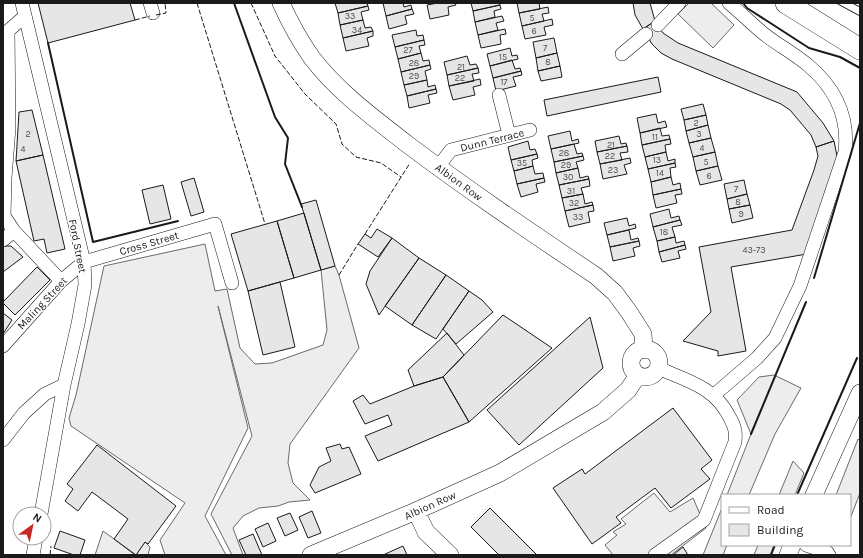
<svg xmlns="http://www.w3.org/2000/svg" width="863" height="558" viewBox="0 0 863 558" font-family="Karla,sans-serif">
  <rect width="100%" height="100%" fill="#fff"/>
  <path fill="#ededed" stroke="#6a6a6a" d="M689,3H711L734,25L713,48L678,14Z
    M205,244L215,291L227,289L240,348L255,364L272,363L323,345L327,330L321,270L335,266L339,275L359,348L290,444L288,463L293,483L310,500L289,502L278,506L259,508L243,516L233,528L243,555H232L211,514L252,436L218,306L248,428L205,516L226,555H165L160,540L185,503L71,426L69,418L76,395L104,266Z
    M774,375L801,388L775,434L749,495H727L751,434L737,400L759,377Z
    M858,439L860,441V493L850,519V495H836Z
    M793,461L804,473L795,495H779Z
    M654,493L670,512L693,498L706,528L671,555H613L605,545L617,535L613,532L626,524L621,519Z
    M722,508V545H727L723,555H703Z
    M103,531L114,539L135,555H95Z
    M145,542L150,547L148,555H136Z
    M758,545H774L770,555H754Z"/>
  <path fill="#e6e6e6" stroke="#1a1a1a" d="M38,3H130L135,20L48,43Z
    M335,3H367L368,6L338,13Z
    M383,3H403L404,7L411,5L412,9L386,16Z
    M438,3H455L456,5L448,7L449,15L430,19L427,5Z
    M471,3H499L500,5L473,11Z
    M517,3H539L540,9L519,13Z
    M633,3H650L655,21L643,29L635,15Z
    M500,5L501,9L494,11L495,17L475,22L473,11Z
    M368,6L369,10L361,12L363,20L340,25L338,13Z
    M548,7L549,13L542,14L544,21L522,26L519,13Z
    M412,9L414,14L405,16L407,24L389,29L386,16Z
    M502,16L504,21L496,23L498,30L478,35L475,22Z
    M552,19L553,25L544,27L546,35L525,39L522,26Z
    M363,20L365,28L371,27L373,31L343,38L340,25Z
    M655,21L663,33L678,43L797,92L823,123L834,141L816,147L811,135L790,110L781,104L672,59L661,53L652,44L643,29Z
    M505,29L506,34L500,35L501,44L481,48L478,35Z
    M416,30L417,36L423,35L424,40L395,47L392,35Z
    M373,31V36L367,38L369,46L346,51L343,38Z
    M554,38L557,53L536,58L533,42Z
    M424,40L425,45L419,46L421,53L398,59L395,47Z
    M510,48L512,56L517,55L518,59L490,66L487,54Z
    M421,53L423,61L429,60L430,65L401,72L398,59Z
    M557,53L560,66L538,71L536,58Z
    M467,56L470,65L476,64L478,68L447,75L444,62Z
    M512,60L515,69L520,68L521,71L493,78L490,66Z
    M430,65L431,69L425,71L427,80L404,85L401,72Z
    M560,66L562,77L541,81L538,71Z
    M478,68L479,73L472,74L474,81L449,86L447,75Z
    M521,71L522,75L513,77L516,86L496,91L493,78Z
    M658,77L661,92L547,116L544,100Z
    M480,79L481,85L473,87L475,95L453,100L449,86Z
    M427,80L428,87L435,85L436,89L407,96L404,85Z
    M436,89L437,93L428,95L430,103L409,108L407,96Z
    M703,104L706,115L684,120L681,109Z
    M32,110L43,155L16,161L19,112Z
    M656,114L658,123L665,121L667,127L640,133L637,118Z
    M706,115L708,125L686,131L684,120Z
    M708,125L711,138L689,143L686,131Z
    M660,128L662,136L669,135L670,139L642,145L640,133Z
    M570,131L572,141L578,139L579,143L551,149L548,136Z
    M619,136L621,144L626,143L627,146L597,152L595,141Z
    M711,138L715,152L693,157L689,143Z
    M670,139L671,144L665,145L666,152L645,157L642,145Z
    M528,141L530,150L535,149L537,154L511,160L508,147Z
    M834,141L838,161L807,254L731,267L746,351L718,356V351L683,341L711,312L699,247L792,230L814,170L818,156L816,147Z
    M574,144L577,154L582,153L583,156L554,162L551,149Z
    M627,146L628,152L620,153L622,160L600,164L597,152Z
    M666,152L668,161L675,159V163L648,169L645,157Z
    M715,152L718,166L696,171L693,157Z
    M537,154L538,158L532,160L533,166L514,171L511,160Z
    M43,155L65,249L47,253L44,239L34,241L16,161Z
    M583,156L584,160L576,162L578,168L556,173L554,162Z
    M630,158L631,163L624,165L627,174L603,179L600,164Z
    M675,163L676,167L670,168L671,177L651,182L648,169Z
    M533,166L535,174L543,173L544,178L517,184L514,171Z
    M718,166L722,180L700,185L696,171Z
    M578,168L580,178L588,176L589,179L559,185L556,173Z
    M671,177L673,185L680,183L681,189L653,195L651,182Z
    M194,178L204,212L191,216L181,182Z
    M544,178L545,182L536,184L538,192L521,197L517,184Z
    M589,179L590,186L581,188L583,194L562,198L559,185Z
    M744,180L747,194L727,199L724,184Z
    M163,185L171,219L150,224L142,190Z
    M681,189L682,194L675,195L677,203L656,208L653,195Z
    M583,194L585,204L592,202L593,205L565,211L562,198Z
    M747,194L750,205L729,209L727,199Z
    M316,200L335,266L321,270L301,204Z
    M593,205L594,211L588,212L590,222L569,227L565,211Z
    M750,205L753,218L732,223L729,209Z
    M669,209L671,218L679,216L680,220L653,227L650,214Z
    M304,213L321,270L294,278L277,221Z
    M627,218L629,226L635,224L636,228L607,235L604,223Z
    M680,220L682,225L672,227L675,237L657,241L653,227Z
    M277,221L294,278L248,291L231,234Z
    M377,229L392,238L378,257L358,244L365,234L371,238Z
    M629,230L631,240L638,238L639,241L610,247L607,235Z
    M675,237L676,243L684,241L685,245L659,252L657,241Z
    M392,238L419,258L379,315L366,284L370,271Z
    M639,241L640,246L633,248L635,256L613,261L610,247Z
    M685,245L686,249L678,251L680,258L662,262L659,252Z
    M3,246H11L23,257L3,272Z
    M419,258L446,275L412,325L385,306Z
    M37,267L50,280L15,315L3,303V302Z
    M446,275L469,291L436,339L412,325Z
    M280,282L295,347L263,355L248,291Z
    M469,291L482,300L493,312L456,344L443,329Z
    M3,313L12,320L3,334Z
    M503,315L552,348L469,422L443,377Z
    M590,317L603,368L519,445L487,410Z
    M447,333L464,355L443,377L414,386L408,370Z
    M443,377L469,422L378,461L365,436L392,425L388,415L365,424L353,401L363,395L370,404L414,386Z
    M673,408L712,460L701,469L710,479L671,508L655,488L616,517L621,523L592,544L553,488L582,469L585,474Z
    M340,444L342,449L349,447L361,474L315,493L310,485L319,467L331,461L326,448Z
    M97,445L176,506L148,544L145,542L136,555L114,539L128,519L92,492L78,511L65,501L73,489L67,484Z
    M490,508L537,555H499L471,527Z
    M312,511L321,533L308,538L299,517Z
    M290,513L298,530L285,536L277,518Z
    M268,523L276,541L263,547L255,529Z
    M60,531L85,540L80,555H74L54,548Z
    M253,534L262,555H246L239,540Z
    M403,546L407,555H383Z
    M683,547L688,555H673Z"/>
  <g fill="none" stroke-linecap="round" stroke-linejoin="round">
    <defs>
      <path id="minor" d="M22,3L84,262L85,285L78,324L64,385L41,514
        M150,3L153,13
        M25,16L8,31L9,128L5,178L4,216L14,231L61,281
        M658,25L679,3
        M622,54L646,34
        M499,95L509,135
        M438,167L451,150L530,130
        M3,240L14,231
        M3,346L61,281L84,262L215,224L232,283
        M714,395L757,358L775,338L800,286L845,152C849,117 836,89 809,66C795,54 778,45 764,34C752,24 741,13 729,3
        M3,440L24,413L45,394L64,385
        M806,545L827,552L829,555
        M33,555L36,538
        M655,555L704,520L735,442C736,432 735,427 730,418C715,387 688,381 658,368"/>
      <path id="tertiary" d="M281,3C290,23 300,41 312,58C338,92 374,118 407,144C468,190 532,233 596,276L615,293L629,312L643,334L644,350
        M631 363a14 14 0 1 1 28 0a14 14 0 1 1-28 0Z
        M814,495L860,393
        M416,511L426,532L450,555
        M311,555L416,511L500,473L603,412L628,390L638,375
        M788,555L792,545"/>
      <path id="primary" d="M786,3L860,49"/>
    </defs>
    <use href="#minor" stroke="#1a1a1a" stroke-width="14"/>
    <use href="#tertiary" stroke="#1a1a1a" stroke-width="18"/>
    <use href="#primary" stroke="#1a1a1a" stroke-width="22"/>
    <use href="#minor" stroke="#fff" stroke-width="13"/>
    <use href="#tertiary" stroke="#fff" stroke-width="17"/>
    <use href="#primary" stroke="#fff" stroke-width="21"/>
    <path stroke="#1a1a1a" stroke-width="1" d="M836,3L860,16
      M852,3L860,7"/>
    <path stroke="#1a1a1a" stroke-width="1" stroke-dasharray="5 2" stroke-linecap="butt" d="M197,3L265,224
      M251,3L275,56L305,94L336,124L342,144L356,157L381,163L401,177
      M156,15L166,13L165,3
      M135,20L150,16
      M365,234L410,163
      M339,275L358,244
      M50,555L51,546"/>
    <path stroke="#1a1a1a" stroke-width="2" d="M234,3L275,117L288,138L285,164L302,207
      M743,3L747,8L809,48L840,57L860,68
      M48,43L93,242L178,221
      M814,278L860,123
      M751,434L806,302
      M797,495L857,358
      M771,555L775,545"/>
  </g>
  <g text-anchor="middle" stroke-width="3" stroke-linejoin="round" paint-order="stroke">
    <g font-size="9" fill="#4d4d4d">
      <text x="350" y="19">33</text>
      <text x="532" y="21">5</text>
      <text x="357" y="33">34</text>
      <text x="534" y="34">6</text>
      <text x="545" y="51">7</text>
      <text x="408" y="53">27</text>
      <text x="503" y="60">15</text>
      <text x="548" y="65">8</text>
      <text x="414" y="66">28</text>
      <text x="461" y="70">21</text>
      <text x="414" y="79">29</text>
      <text x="460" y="81">22</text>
      <text x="504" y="85">17</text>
      <text x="696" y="126">2</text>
      <text x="28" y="137">2</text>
      <text x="699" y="137">3</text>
      <text x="655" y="140">11</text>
      <text x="611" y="148">21</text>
      <text x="702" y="151">4</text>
      <text x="23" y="152">4</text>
      <text x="564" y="156">28</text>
      <text x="610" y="159">22</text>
      <text x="657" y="163">13</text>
      <text x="706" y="165">5</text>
      <text x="522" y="166">35</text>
      <text x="566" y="168">29</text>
      <text x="613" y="173">23</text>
      <text x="660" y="176">14</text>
      <text x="709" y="179">6</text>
      <text x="568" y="180">30</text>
      <text x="736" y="192">7</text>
      <text x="571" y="194">31</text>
      <text x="738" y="205">8</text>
      <text x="574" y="206">32</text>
      <text x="741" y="217">9</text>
      <text x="578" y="220">33</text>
      <text x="664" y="235">18</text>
      <text x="754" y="253">43-73</text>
    </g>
    <g font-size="11" fill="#1a1a1a" stroke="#fff">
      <text transform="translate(492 140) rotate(-14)" y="4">Dunn Terrace</text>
      <text transform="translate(459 182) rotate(36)" y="4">Albion Row</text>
      <text transform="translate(149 243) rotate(-16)" y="4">Cross Street</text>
      <text transform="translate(78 246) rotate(79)" y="4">Ford Street</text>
      <text transform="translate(42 303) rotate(-47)" y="4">Maling Street</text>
      <text transform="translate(430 505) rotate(-24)" y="4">Albion Row</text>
    </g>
  </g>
  <rect width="863" height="558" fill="none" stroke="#1a1a1a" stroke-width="8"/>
  <rect x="721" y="494" width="130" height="52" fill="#ffffff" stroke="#a3a3a3"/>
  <rect x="729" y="507" width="20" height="6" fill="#ffffff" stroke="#a3a3a3"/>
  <text x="757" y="514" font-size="12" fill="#1a1a1a">Road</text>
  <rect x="729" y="524" width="20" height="12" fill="#e6e6e6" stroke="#a3a3a3"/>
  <text x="757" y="534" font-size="12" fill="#1a1a1a">Building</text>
  <g transform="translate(32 526) rotate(33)"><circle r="19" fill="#ffffff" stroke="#a3a3a3"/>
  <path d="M0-3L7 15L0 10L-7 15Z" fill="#c62828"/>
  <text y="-6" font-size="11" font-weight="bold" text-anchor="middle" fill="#1a1a1a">N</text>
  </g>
</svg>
